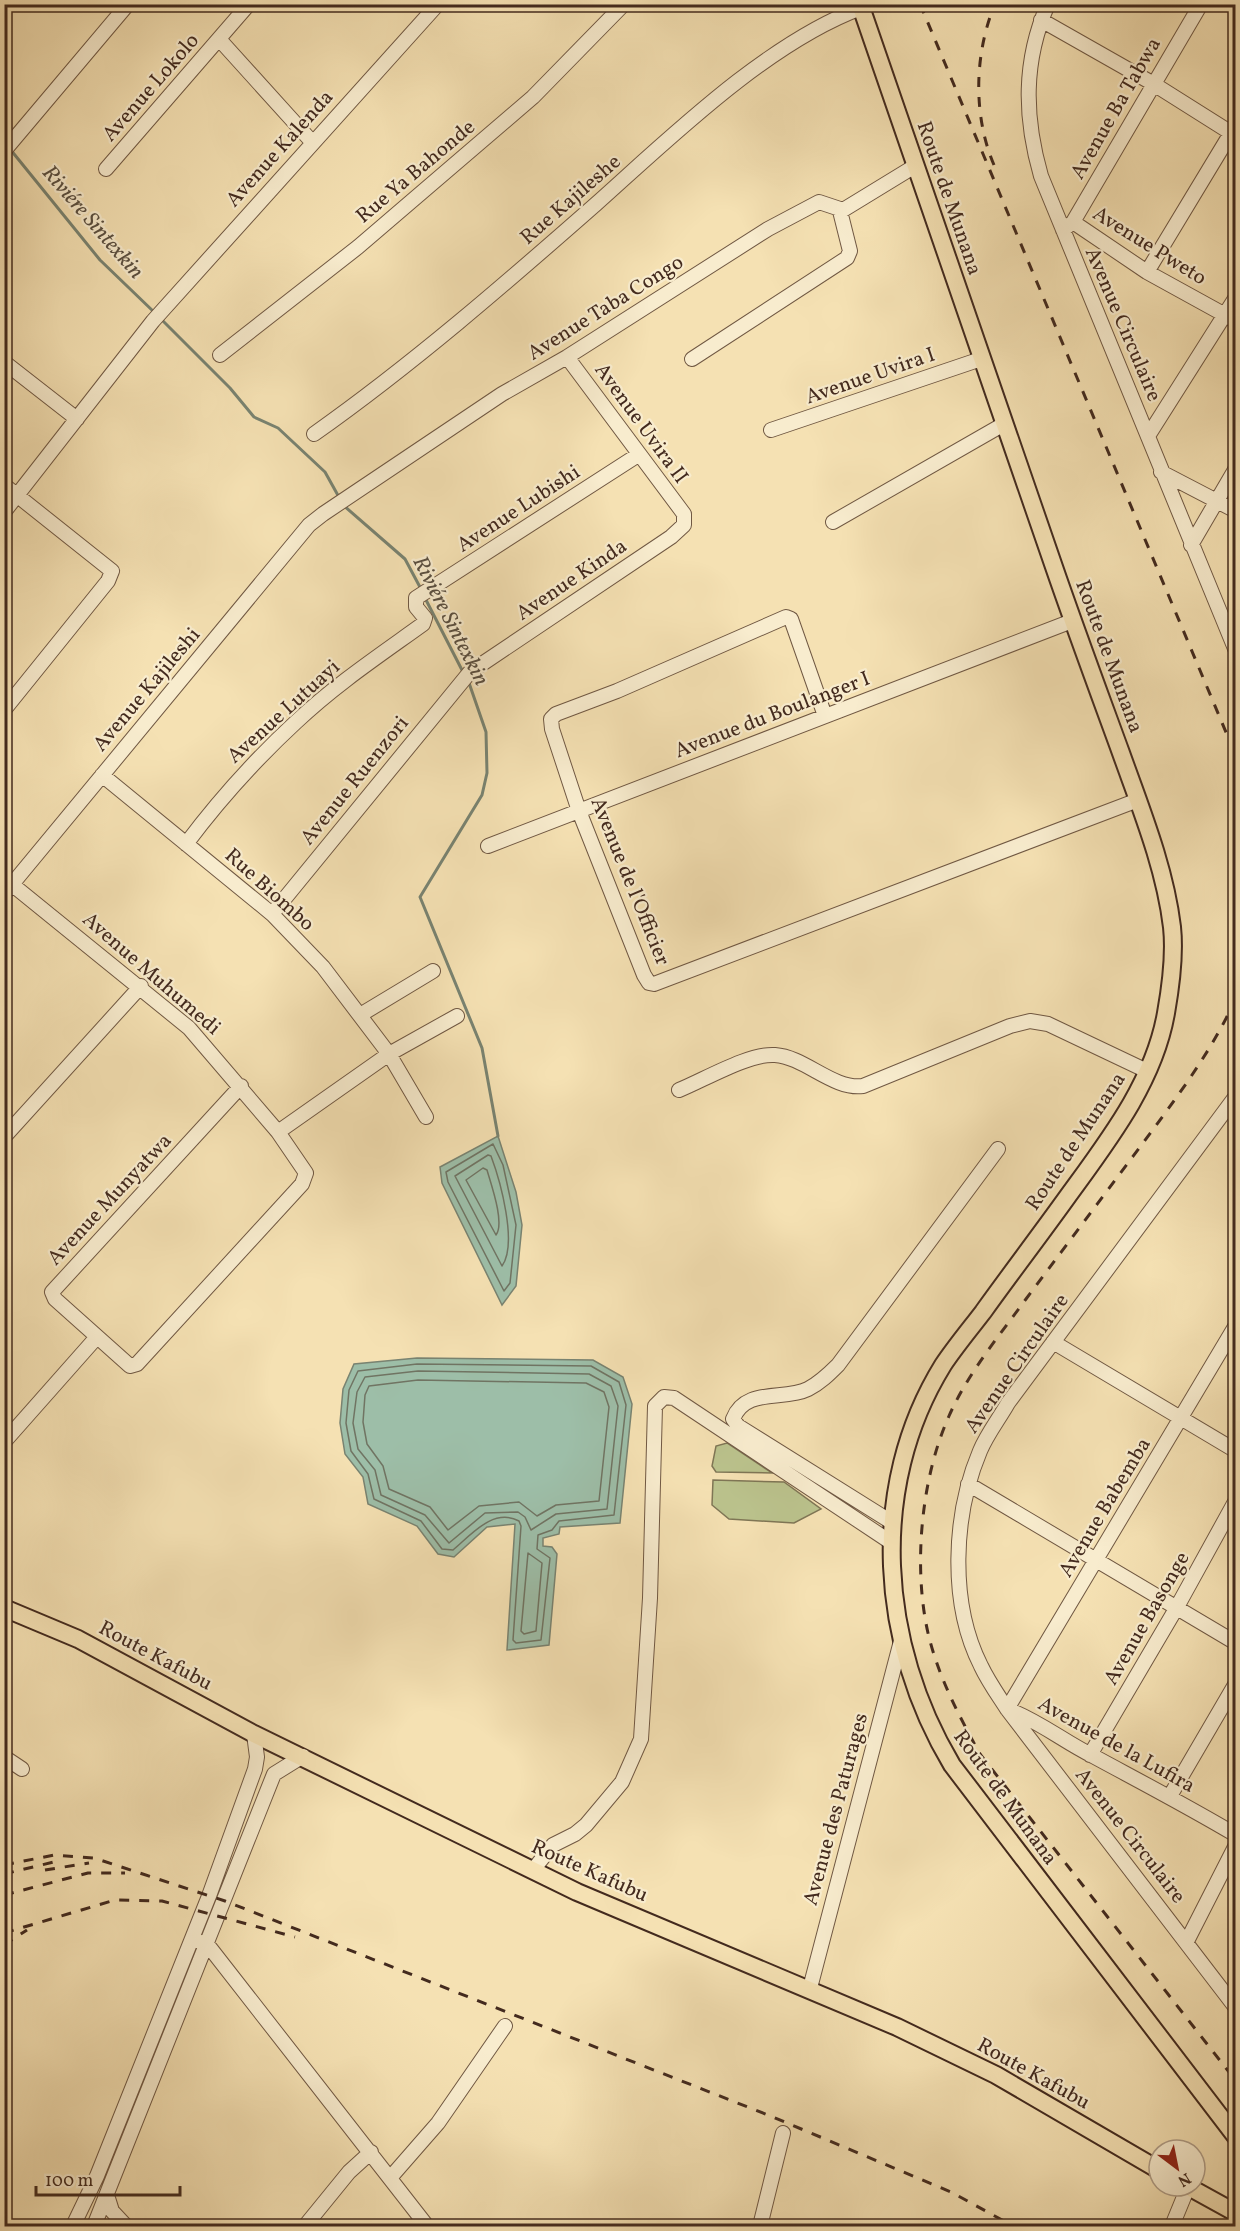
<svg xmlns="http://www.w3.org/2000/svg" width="1240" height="2231" viewBox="0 0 1240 2231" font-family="Vollkorn,serif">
  <rect width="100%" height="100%" fill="#f5e1b3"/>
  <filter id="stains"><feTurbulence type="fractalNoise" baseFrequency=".00333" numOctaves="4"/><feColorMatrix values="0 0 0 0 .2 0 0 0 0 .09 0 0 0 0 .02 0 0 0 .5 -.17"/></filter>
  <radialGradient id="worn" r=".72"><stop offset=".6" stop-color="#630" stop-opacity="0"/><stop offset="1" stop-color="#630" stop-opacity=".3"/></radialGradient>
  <path fill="#bbc38d" stroke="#7f7656" stroke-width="1.5" d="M727,1443L772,1473L716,1472L712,1466L716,1446Z
    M713,1480L784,1482L821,1509L794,1523L729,1519L712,1505Z"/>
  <path fill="#9dbea8" stroke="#798371" stroke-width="1.5" d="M498,1136L516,1192L522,1225L516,1286L502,1305L442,1183L440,1167Z
    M417,1358L593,1360L623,1377L632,1404L620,1523L560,1527L559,1534L543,1538V1546L552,1547L557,1554L549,1645L507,1650L515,1524L487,1527L454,1557L438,1554L417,1526L368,1504L363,1477L345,1454L340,1423L343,1389L354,1364Z"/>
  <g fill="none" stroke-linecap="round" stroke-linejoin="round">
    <path stroke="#707463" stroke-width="1.5" d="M493,1144L503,1165L516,1225L510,1283L504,1291L448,1182L446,1172Z
      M488,1155L491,1156C500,1180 518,1244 502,1266L455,1176Z
      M483,1168L487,1170C491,1184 505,1223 496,1235L466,1180Z
      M417,1364L591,1366L619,1382L626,1405L614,1515L559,1521L552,1530L538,1535L537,1549L550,1558L541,1640L516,1643L513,1640L521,1526L519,1521C493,1507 470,1536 453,1550L442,1549L421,1521L374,1499L368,1474L351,1451L346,1423L349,1390L358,1371Z
      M418,1371L589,1374L611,1386L618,1406L607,1509L556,1514L531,1530L525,1517L518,1512L485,1513L449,1543L425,1515L381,1495L375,1470L358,1449L353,1423L357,1392L365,1377Z
      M418,1380L586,1383L604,1392L609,1407L599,1501L556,1505L537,1516L519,1502L479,1506L448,1530L430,1507L389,1489L383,1466L367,1444L363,1422L365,1395L369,1386Z
      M528,1553L542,1563L536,1631L524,1634L521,1631Z"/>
    <path stroke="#798371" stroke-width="3" d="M10,149L100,260L154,312
      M161,319L230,388L254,417L278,428L325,472L340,499
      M343,505L405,559L421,589
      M425,598L463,672
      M468,680L486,732L487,773L482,795L420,897L482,1048L498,1136"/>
    <defs>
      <path id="minor" d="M1048,4C1023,61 1024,117 1041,176L1236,651
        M1041,20L1152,83L1236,136
        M219,39L313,143
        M4,151L128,4
        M106,169L249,4
        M1073,222L1147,272L1236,321
        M1063,230L1073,222L1201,4
        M1147,272L1231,133
        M220,355L358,247L533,97L624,4
        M692,359L847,258L850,251L840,211
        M4,362L77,419
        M771,430L981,359
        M314,434C413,364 505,284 596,204C671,137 767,43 861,8
        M1148,436L1236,297
        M1161,472L1236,511
        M4,485L112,571L108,581L4,710
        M4,512L153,321L438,4
        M833,522L1004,424
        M1191,545L1236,468
        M825,716L791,619L786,617L617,691L556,714L551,719L552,729L579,811L644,975L649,983L654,984L1138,800
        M102,775L272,914L323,967L389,1054L278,1132
        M186,844C219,800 256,759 296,722C335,685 380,655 423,624L425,618L416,607V598L638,455
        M488,846L1072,621
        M4,878L189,1028L278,1132L306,1173L302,1184L137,1364L130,1366L55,1299L52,1292L241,1086
        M4,894L309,525L323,514L502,394L567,357L768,229L819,202L843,210L915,166
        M272,914L470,672L671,537L684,525V514L567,357
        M360,1015L433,971
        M679,1090C704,1080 749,1053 775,1055C805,1057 833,1090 863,1086L1010,1026L1030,1021L1048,1024L1147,1071
        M1236,1096L1008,1403C999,1419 987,1434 980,1451C953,1515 949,1603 981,1666C988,1681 998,1695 1007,1709L1236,2008
        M426,1117L389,1054L457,1016
        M4,1137L141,986
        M1236,1325L1007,1709C1039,1721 1063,1741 1093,1756C1141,1782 1189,1807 1236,1835
        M1053,1342L1236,1451
        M4,1442L96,1338
        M968,1484L1236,1643
        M893,1523L738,1426L733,1419C745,1387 784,1401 808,1389C820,1383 829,1374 838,1365L998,1149
        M1090,1755L1177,1607L1236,1500
        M4,1757L22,1769
        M1170,1796L1236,1683
        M533,1870L553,1845L575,1834L586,1825L622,1782L641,1739L650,1598L655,1406L664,1397L674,1398L892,1543
        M1187,1941L1236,1845
        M201,1942L207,1944L427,2226
        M810,1988L901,1641
        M390,2178L438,2123L505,2026
        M107,2195L112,2211L126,2226
        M73,2226L97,2176L209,1896L255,1769L257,1757L254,1734
        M94,2226L274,1774L303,1756
        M305,2226L349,2172L371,2152
        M760,2226L783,2133
        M1172,2226L1188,2187"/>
      <path id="major" d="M860,4C923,192 988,378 1053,564C1075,628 1098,690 1121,753C1141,809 1165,868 1172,927C1175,955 1171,985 1166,1013C1154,1082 1108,1141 1068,1196C1040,1235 1011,1273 983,1312C970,1329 955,1347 943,1365C867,1488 880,1645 952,1765L1236,2137
        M4,1608L78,1639L254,1734L577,1892L897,2027L996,2075L1159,2170
        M1187,2186L1236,2213"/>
    </defs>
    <use href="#minor" stroke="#705843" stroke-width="16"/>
    <use href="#major" stroke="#432a1e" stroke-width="20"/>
    <use href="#minor" stroke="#f8ecce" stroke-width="14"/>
    <use href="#major" stroke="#f5e1b3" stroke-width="16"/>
    <path stroke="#432a1e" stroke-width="3" stroke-dasharray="10 10" stroke-linecap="butt" d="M920,4L1236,756
      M994,165C973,116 974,54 995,4
      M1236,998C1212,1051 1177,1097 1143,1143C1104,1195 1065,1247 1026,1299C999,1336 968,1373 949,1416C921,1478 913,1567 928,1633C938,1676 959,1716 980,1754L1236,2081
      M4,1865L54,1855L94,1858L225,1901L768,2115L951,2192L1013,2226
      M45,1870L89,1863
      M4,1874L54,1862
      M4,1895L88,1873H125
      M4,1933L115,1900L162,1901L295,1937
      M4,1945L27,1930"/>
  </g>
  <g text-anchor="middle" stroke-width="4.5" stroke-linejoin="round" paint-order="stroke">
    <g font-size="21" fill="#432a1e" stroke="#f8ecce">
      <text transform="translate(150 87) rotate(-49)" y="7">Avenue Lokolo</text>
      <text transform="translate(1115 108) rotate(-60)" y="7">Avenue Ba Tabwa</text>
      <text transform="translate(279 148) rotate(-48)" y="7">Avenue Kalenda</text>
      <text transform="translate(415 171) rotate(-40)" y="7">Rue Ya Bahonde</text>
      <text transform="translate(950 198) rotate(71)" y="7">Route de Munana</text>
      <text transform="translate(570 199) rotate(-41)" y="7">Rue Kajileshe</text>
      <text transform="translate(1150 245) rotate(32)" y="7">Avenue Pweto</text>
      <text transform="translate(605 307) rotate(-32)" y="7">Avenue Taba Congo</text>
      <text transform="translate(1124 324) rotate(67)" y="7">Avenue Circulaire</text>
      <text transform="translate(870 375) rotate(-19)" y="7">Avenue Uvira I</text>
      <text transform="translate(642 423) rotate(54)" y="7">Avenue Uvira II</text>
      <text transform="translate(518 508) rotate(-33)" y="7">Avenue Lubishi</text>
      <text transform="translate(571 579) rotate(-34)" y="7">Avenue Kinda</text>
      <text transform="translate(1110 656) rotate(70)" y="7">Route de Munana</text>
      <text transform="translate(146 689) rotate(-50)" y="7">Avenue Kajileshi</text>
      <text transform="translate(283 711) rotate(-42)" y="7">Avenue Lutuayi</text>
      <text transform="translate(772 714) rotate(-21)" y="7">Avenue du Boulanger I</text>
      <text transform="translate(354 780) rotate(-51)" y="7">Avenue Ruenzori</text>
      <text transform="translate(631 881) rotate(68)" y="7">Avenue de l'Officier</text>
      <text transform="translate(270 889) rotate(42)" y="7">Rue Biombo</text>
      <text transform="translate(152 973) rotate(41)" y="7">Avenue Muhumedi</text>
      <text transform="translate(1075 1141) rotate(-56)" y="7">Route de Munana</text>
      <text transform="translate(109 1199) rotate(-47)" y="7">Avenue Munyatwa</text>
      <text transform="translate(1016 1363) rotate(-55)" y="7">Avenue Circulaire</text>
      <text transform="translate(1104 1507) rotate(-59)" y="7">Avenue Babemba</text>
      <text transform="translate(1146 1618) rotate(-60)" y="7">Avenue Basonge</text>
      <text transform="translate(156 1655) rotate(28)" y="7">Route Kafubu</text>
      <text transform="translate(1117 1744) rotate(29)" y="7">Avenue de la Lufira</text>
      <text transform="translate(1006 1797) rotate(54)" y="7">Route de Munana</text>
      <text transform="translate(835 1809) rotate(-75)" y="7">Avenue des Paturages</text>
      <text transform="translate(1131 1835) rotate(52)" y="7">Avenue Circulaire</text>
      <text transform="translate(590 1870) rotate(24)" y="7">Route Kafubu</text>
      <text transform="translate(1034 2073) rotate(29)" y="7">Route Kafubu</text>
    </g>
    <g font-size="22" font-style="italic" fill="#5a4f40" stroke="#f8ecce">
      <text transform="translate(94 221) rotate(49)" y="8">Riviére Sintexkin</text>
      <text transform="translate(452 620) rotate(63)" y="8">Riviére Sintexkin</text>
    </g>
  </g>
  <rect width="1240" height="2231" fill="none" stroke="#f5e1b3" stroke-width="24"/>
  <rect x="6" y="6" width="1228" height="2219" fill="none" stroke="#432a1e" stroke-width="3"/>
  <rect x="12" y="12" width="1216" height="2207" fill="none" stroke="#432a1e" stroke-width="1.5"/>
  <g transform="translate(1177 2168) rotate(148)"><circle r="28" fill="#f8ecce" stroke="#b09e88" stroke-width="1.5"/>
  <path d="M0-4.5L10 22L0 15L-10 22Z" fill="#8f2418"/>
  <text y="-9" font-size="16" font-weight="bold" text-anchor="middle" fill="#432a1e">N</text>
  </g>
  <path d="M36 2186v9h144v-9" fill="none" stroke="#432a1e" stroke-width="3"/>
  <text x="45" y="2186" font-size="18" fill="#432a1e" stroke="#f8ecce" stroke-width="4.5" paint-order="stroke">100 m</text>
  <rect width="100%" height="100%" filter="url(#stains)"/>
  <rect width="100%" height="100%" fill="url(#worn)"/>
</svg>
